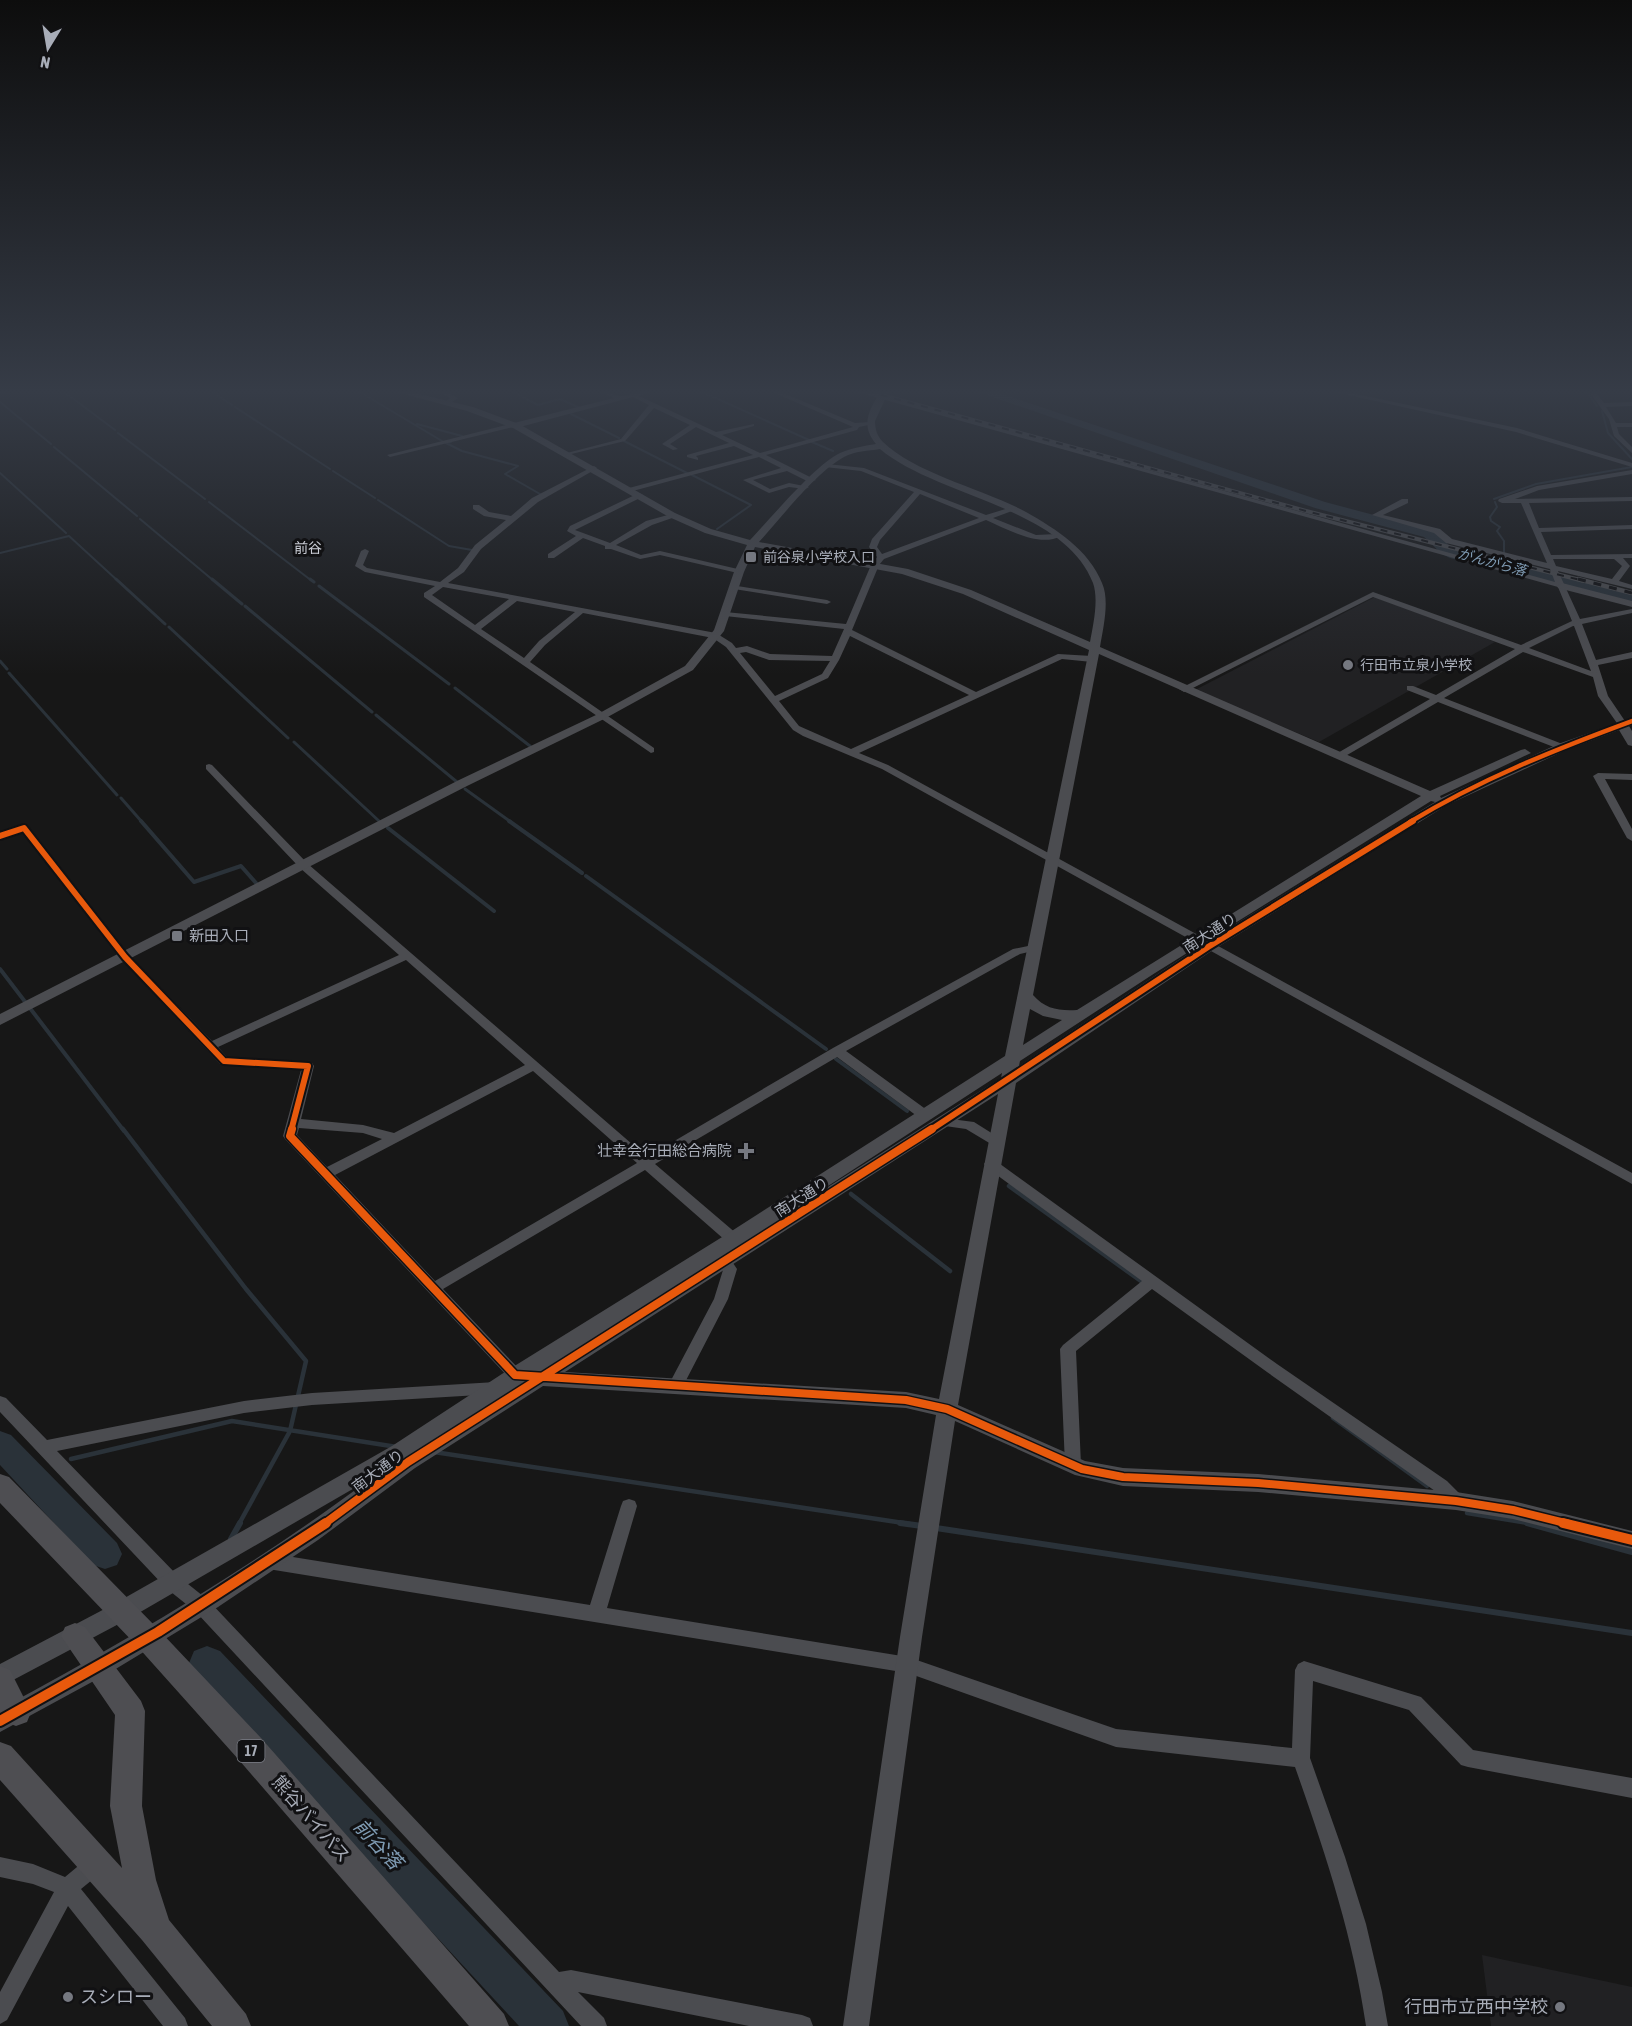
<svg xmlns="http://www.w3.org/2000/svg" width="1632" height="2026" viewBox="0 0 1632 2026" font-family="'Asap Condensed','Noto Sans JP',sans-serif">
  <rect width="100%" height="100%" fill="#171717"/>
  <path fill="#212123" d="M1375,597L1495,642L1319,742L1195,690Z
    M1482,1955L1632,1987V2026H1491Z"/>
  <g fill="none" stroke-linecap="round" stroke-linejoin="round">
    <path stroke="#2a3239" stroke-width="2" d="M63,391L115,430
      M211,391L232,405
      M358,391L442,441
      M511,391L538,405L560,399L580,408
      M700,391L809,440
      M1586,391L1597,406
      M628,396L642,391
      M0,402L51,444
      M235,407L330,469
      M1602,411L1608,433L1632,459
      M571,414L619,438
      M417,424L462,436
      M118,433L205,499
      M624,441L687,473
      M451,442L446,443L462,451L518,466L505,474L540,494
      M812,442L833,451
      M54,447L137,516
      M333,471L375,498
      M0,473L66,533
      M692,475L751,505L717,529
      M1494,499L1536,484L1632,467
      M378,500L449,546L472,550
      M209,502L312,581
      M1495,502L1497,507L1490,517L1491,521L1500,527L1497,531L1504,541V553
      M140,519L214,581
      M0,553L69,536L118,581"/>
    <path stroke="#2a3239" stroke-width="3" d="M116,579L165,624
      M212,579L242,604
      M310,579L314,582
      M319,586L449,684
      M245,606L372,712
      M169,627L288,738
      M0,661L7,669
      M9,673L117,795
      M455,688L530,746
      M376,715L457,782
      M294,742L379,821
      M465,789L511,822
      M121,798L142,822"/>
    <path stroke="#2a3239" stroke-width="4" d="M141,821L194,882L241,866L256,883
      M509,821L582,873
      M388,828L494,911
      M586,876L826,1049
      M0,969L124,1131
      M836,1059L907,1111"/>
    <path stroke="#2a3239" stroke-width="4.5" d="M123,1129L246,1289L306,1361L290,1431L239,1524
      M1009,1186L1145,1284
      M851,1194L950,1271
      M1333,1418L1427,1486
      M434,1452L910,1524
      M71,1459L232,1421L397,1447
      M1467,1513L1533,1524"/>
    <path stroke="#2a3239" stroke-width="6" d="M900,1523L922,1526
      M1527,1523L1632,1552
      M936,1528L1632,1633
      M231,1539L240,1523"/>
    <path fill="#2a3239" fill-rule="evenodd" d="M0,391H7L1,395Z
      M975,391H993L1325,502L1434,531L1452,548L1461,552L1632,592V602L1450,558L1442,554L1424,537L1315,508Z
      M0,1431L11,1435L117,1543L122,1554L117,1565L105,1569L93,1565L0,1465Z
      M207,1646L220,1651L563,2011L569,2026H519L194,1675L189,1663L194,1651Z"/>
    <path fill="#4b4c50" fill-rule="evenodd" d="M438,391H446L458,398L449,404H445V402L450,398Z
      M600,391C608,391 616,397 623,396C633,395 642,391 652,391L639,396L716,432L754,424V426L722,435L760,453L853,427L770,391H778L855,423L870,422L873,424L859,427L857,430L766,455L816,480L809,482L787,471L753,480L770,489L789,483L809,487L805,489L789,487L769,493L743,480L781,468L759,457L629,492V488L753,455L734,446L696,456L698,458V460L687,457V455L729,443L696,427L670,444L678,449L673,450L662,444L690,425L654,408L625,441L567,455V453L621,439L649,405L633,397L516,428L513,427L390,457L387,455L614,398Z
      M853,391H863L1555,582L1550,569L1446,543L1434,533L1372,515L1402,499H1408V503L1383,515L1440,529L1452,539L1547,563L1521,503H1502L1498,501L1499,499L1537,486L1632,470V474L1539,490L1515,499L1632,497V501L1529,503L1539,528L1632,525V529L1541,532L1551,555L1632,554V558H1623L1630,566L1619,581L1632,585V589L1558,571L1580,619L1632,609V613L1582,624L1596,660L1632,652V658L1598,665L1608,696L1627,724L1622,727L1619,726L1598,696L1593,677L1523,652L1444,698L1565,745V749H1559L1438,702L1342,758H1336V754L1430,699L1407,690V686H1413L1436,695L1515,649L1373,597L1187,691L1184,692L1179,689L1373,592L1521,645L1572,621L1558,587ZM1553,559H1614L1622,566L1612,579L1556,566ZM1573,626H1574L1591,671L1529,648Z
      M1330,391H1342L1517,428L1632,463V467L1516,432Z
      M1602,391L1597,394L1604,403L1632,402V406L1606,407L1616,423H1632V427H1617L1619,434L1632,447V453L1614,436L1609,419L1590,393Z
      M827,464L864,468L986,515L1012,507V511L993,518L1036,535L1057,534L1061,536C1039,548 1007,529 986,520L884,559L879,565L852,630L976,692L1058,654L1092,656L1096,659L1092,662L1062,659L859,753L888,765L1632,1173V1184L882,769L803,736L793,730L726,647L713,638L583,613L545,645L530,662L654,748V752L651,753L424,597V593L435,586L365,572L355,566L361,551L365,549L369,551L363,565L367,568L440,582L458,568L475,545L506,520L484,516L473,509V505H479L489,512L511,516L532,498L594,466L597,468L596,469L538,502L481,549L464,572L448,583L716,633L732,643L736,648L747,646L770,654L832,656L844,629L725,616L721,614L725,612L846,624L871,565L877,557L869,547L872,539L914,492L861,471L825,467L824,466ZM920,494L979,518L882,554L877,547L880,540ZM443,587L509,599L475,625L432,595ZM517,601L575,612L539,641L524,658L481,629ZM850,636L969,695L851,749L799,726L779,701L828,678L839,660ZM746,652L769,660L830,661L822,674L775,696L740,653Z
      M639,493L643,495L642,497L575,530L610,543L646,521L675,513V517L652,525L616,545L641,555L660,551L742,570V574L660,555L640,559L611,549H605V546L583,538L554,558H548V554L576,536L567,531L570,526Z
      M731,585L827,600L831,602L827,604L734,589L730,587Z
      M209,764L212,765L308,864L647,1157L833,1048L1013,949L1033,945L1039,948L1037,950L1020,954L846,1051L931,1113L932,1116L931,1119H921L837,1057L655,1164L744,1240L746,1244L744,1248L739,1249L734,1248L645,1170L443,1289L519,1369L528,1372L531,1376L528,1380C522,1383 516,1382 510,1379L285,1139L283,1136L301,1070L220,1064L121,959L22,832L0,839V833L24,825L28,826L129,955L212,1041L399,955L300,868L206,769V765ZM406,960L525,1065L394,1133L363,1125L301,1119L314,1066L312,1063L227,1057L218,1047ZM533,1071L637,1163L435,1281L335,1175ZM299,1128L363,1133L382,1139L327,1167L297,1135Z
      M1598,773L1632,774V780L1605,779L1632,829V841L1627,838L1593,776Z
      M943,1118L974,1122L1001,1139L1003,1142L1001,1145L996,1147L966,1129L938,1125L936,1122L938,1119Z
      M991,1159L996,1161L1277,1364L1447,1481L1462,1496L1464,1501L1462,1506C1450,1510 1443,1499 1435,1491L1267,1372L1152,1289L1076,1351L1081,1465L1079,1470L1073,1472L1067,1470L1065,1465L1060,1349L1063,1345L1142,1281L986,1167L984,1164L986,1161Z
      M724,1256L729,1257L737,1269L728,1299L681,1390L676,1392L671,1390L668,1386L714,1299L723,1270L717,1261L719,1257Z
      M496,1382L501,1384L504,1388L501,1392L496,1394L312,1405L244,1413L57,1451L178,1576L208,1600L559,1972L571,1970L802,2015L810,2018L813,2026H749L578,1992L604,2018L607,2026H581L196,1612L166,1588L0,1412V1396L6,1398L47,1440L244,1401L312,1393Z
      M629,1499L635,1501L637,1506L607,1608L908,1657L1116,1729L1292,1748L1295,1670L1298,1664L1304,1661L1421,1697L1473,1750L1632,1778V1798L1468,1767L1461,1765L1409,1710L1313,1681L1310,1758L1345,1857L1366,1924L1382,1992L1388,2026H1366C1353,1936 1325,1852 1295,1767L1116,1747L908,1673L268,1569L262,1566L259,1561L262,1556L268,1553L590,1605L621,1506L623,1501Z
      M96,1854L103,1857L106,1864L103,1871L81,1889L185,2018L188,2026H163L68,1906L7,2020L0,2024V1992L54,1892L33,1884L0,1877V1857L33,1864L65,1877L89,1857Z"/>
    <path fill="#4b4c50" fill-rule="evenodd" d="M393,391H407L473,407L519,424L675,513L711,529L750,540C771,518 815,465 840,453C852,448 863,446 876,444C860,425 869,410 881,391H889L875,421C875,429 877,436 883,442C916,474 984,489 1026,512C1056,529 1089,550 1102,583C1110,601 1103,628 1100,647L1430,791L1521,750L1525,749L1531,753L1440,796L1441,798L1558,744L1632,718V725L1629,726L1632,731V746L1628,745L1619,730L1566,750L1447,805L1213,950L1016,1083L958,1405L1085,1461L1123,1468L1258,1474L1456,1492L1513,1501L1632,1531V1549L1513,1519L1456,1510L1258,1492L1123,1486L1075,1475L955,1421L922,1637L869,2026H843L900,1637L936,1415L906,1408L543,1386L415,1468L318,1540L218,1607L114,1670L0,1732V1709C129,1640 254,1566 370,1479L130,1618L0,1687V1664L114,1604L392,1446L508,1370L727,1234L1005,1056L1089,650L963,594L902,574L755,547L744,572L724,631L693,670L604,719L467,786L0,1025V1014L459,780L596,715L685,666L714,630L734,572L747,545L705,533L669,517L513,428L467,411ZM880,449C935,496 1064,507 1093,583C1099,600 1093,625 1090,642L971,590L908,569L759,542C781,518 816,472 844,457C855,451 868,451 880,449ZM1099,654L1421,796L1077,1010C1059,1011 1045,1009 1033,995ZM1431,801L1435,802L1203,944L1019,1066L1020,1061L1155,973ZM1030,1009L1043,1016L1062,1020L1023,1045ZM1002,1073L1001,1078L788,1212ZM998,1094L939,1399L906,1392L565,1372Z
      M1562,583L1632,601V607L1558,588L1557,586Z"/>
    <path fill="#4e4e52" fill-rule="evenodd" d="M0,1474L9,1477L157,1628L261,1738L504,2014L509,2026H469L239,1760L137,1646L0,1503Z
      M75,1623L85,1627L141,1701L145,1711L142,1806L156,1880L169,1920L246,2014L251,2026H212L142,1940L0,1780V1742L11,1746L122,1868L110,1806L115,1715L61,1636L65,1627Z
      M0,1666L10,1670L31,1712L27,1722L16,1726L5,1722L0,1711Z"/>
    <defs>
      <path id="rail-far1" d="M867,391L1306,511L1584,581"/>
      <path id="rail" d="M1578,579L1632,593"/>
    </defs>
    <use href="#rail-far1" stroke="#4b4c4f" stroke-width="4"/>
    <use href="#rail" stroke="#4b4c4f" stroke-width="4.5"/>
    <use href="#rail-far1" stroke="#111113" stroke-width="2" stroke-dasharray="7" stroke-linecap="butt"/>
    <use href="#rail" stroke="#111113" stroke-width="3" stroke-dasharray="8" stroke-linecap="butt"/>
    <defs>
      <path id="cycleway-far3" d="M1410,822C1479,780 1556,749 1632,721"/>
      <path id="cycleway-far2" d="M0,836L24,828L125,957L224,1061L308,1066L291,1131
        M929,1131L1208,947L1413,821"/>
      <path id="cycleway-far1" d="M292,1129L290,1136L515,1375L906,1400L947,1409L1082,1469L1123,1477L1258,1483L1456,1501L1513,1510L1569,1524
        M324,1524L408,1462L932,1129"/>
      <path id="cycleway" d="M1563,1523L1632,1540
        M0,1721L158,1632L326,1523"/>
    </defs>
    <use href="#cycleway-far3" stroke="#111113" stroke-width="8"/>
    <use href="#cycleway-far2" stroke="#111113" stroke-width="10"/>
    <use href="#cycleway-far1" stroke="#111113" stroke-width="11"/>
    <use href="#cycleway" stroke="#111113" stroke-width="14"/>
    <use href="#cycleway-far3" stroke="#e8590c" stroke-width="4.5"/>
    <use href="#cycleway-far2" stroke="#e8590c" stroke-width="6"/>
    <use href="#cycleway-far1" stroke="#e8590c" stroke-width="8"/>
    <use href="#cycleway" stroke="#e8590c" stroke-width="10"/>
  </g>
  <linearGradient id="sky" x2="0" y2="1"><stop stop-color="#0d0d0d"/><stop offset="0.58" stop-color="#363c47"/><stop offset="1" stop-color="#363c47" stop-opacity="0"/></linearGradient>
  <rect width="1632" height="675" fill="url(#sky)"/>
  <g fill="#757880" stroke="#111113" stroke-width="2">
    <rect x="745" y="551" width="12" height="12" rx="3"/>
    <circle cx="1348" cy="665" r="6"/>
    <rect x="171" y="930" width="12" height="12" rx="3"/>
    <path d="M743 1142h6v6h6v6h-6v6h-6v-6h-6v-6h6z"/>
    <circle cx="68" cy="1997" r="6"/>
    <circle cx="1560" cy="2007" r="6"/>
  </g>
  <g text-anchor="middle" stroke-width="6" stroke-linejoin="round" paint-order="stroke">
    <g font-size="14" fill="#c9ccd4" stroke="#111113">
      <text x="308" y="553">前谷</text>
    </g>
    <g font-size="14" fill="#a8adb8" stroke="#111113" text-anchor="start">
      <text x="763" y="562">前谷泉小学校入口</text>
      <text x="1360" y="670">行田市立泉小学校</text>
    </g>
    <g font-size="14" font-style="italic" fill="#7f9bb3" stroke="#111113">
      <text transform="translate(1492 562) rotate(15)" y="5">がんがら落</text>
    </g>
    <rect fill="#111113" stroke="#7b7e86" stroke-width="1.5" x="237.5" y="1740" width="27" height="22" rx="4.5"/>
    <g font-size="14" font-weight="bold" fill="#a8adb8">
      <text x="251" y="1756">17</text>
    </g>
    <g font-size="15" fill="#a8adb8" stroke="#111113">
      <text transform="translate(1210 933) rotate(-33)" y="5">南大通り</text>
      <text transform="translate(802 1197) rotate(-32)" y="5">南大通り</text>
      <text transform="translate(378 1471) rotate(-37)" y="5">南大通り</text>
    </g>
    <g font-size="15" fill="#a8adb8" stroke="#111113" text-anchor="start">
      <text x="189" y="941">新田入口</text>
      <text x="732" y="1156" text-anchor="end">壮幸会行田総合病院</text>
    </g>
    <g font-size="18" fill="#a8adb8" stroke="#111113">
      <text transform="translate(311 1819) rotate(49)" y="6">熊谷バイパス</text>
    </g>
    <g font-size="18" fill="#a8adb8" stroke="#111113" text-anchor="start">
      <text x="80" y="2003">スシロー</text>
      <text x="1548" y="2013" text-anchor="end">行田市立西中学校</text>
    </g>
    <g font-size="20" font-style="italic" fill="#7f9bb3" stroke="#111113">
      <text transform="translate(378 1844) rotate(47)" y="7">前谷落</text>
    </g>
  </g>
  <g transform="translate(48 48) rotate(191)" stroke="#111113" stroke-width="4.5" paint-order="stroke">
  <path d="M0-4.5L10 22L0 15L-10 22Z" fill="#a8adb8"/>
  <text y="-9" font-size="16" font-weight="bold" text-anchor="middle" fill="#a8adb8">N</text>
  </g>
</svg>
